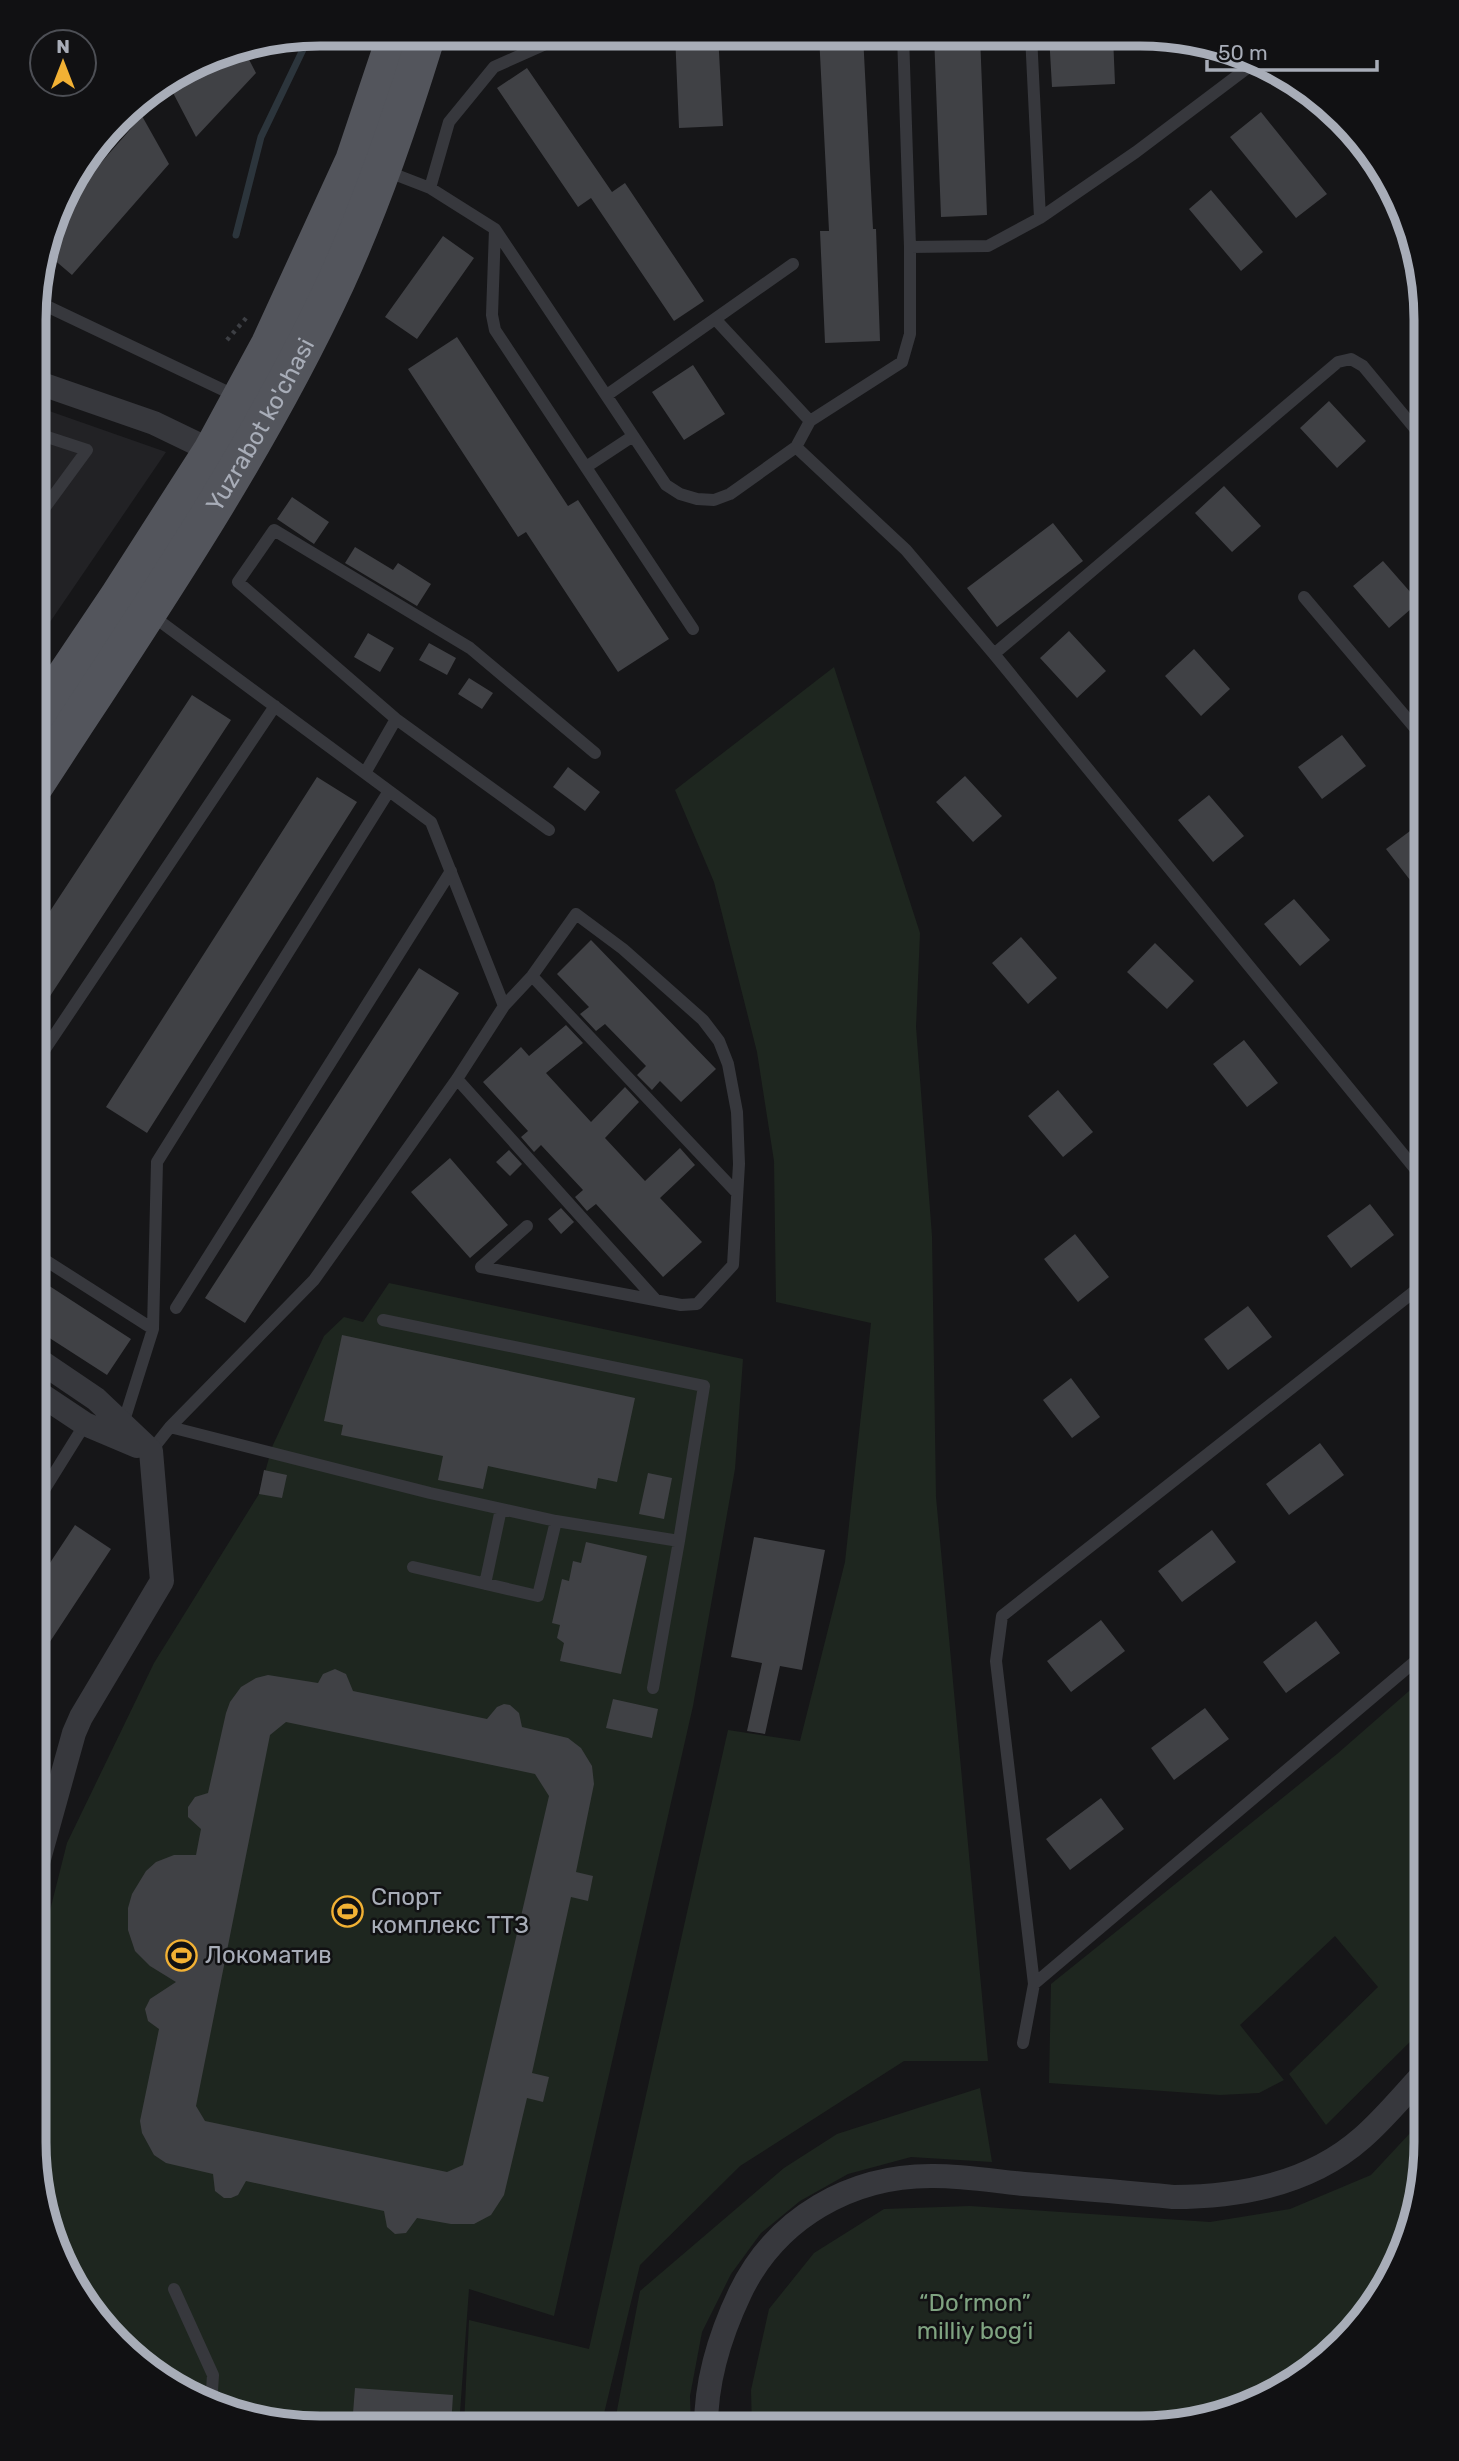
<svg xmlns="http://www.w3.org/2000/svg" width="1459" height="2461" viewBox="0 0 1459 2461" font-family="Rubik,sans-serif">
  <rect width="100%" height="100%" fill="#161618"/>
  <path fill="#222225" d="M35,406L166,452L35,644Z"/>
  <path fill="#1e261f" d="M834,667L920,933L916,1027L932,1236L936,1497L988,2061H904L740,2166L640,2265L601,2426H464L469,2320L589,2349L728,1730L800,1741L845,1562L871,1323L776,1302L774,1161L757,1052L714,882L675,790Z
    M389,1283L743,1359L735,1469L693,1706L554,2316L469,2289L459,2426L282,2425L209,2406L145,2368L92,2316L55,2251L33,2142V1978L67,1843L154,1663L259,1494L272,1447L324,1336L344,1317L363,1322Z
    M1425,1677V2027L1326,2125L1289,2074L1378,1987L1335,1936L1240,2025L1284,2080L1259,2093L1220,2095L1049,2083L1051,1984L1337,1754Z
    M980,2088L992,2162L911,2157L848,2174L800,2201L761,2233L731,2274L702,2332L690,2396L691,2426H614L640,2291L784,2168L837,2134Z
    M1425,2117V2161L1404,2251L1367,2316L1314,2368L1249,2406L1140,2428L752,2427L751,2390L769,2309L814,2253L884,2209L970,2206L1210,2222L1290,2209L1371,2175Z"/>
  <g fill="none" stroke-linecap="round" stroke-linejoin="round">
    <path stroke="#2c353c" stroke-width="7" d="M236,235L261,137L310,35"/>
  </g>
  <path fill="#404145" fill-rule="evenodd" d="M675,34H718L723,126L679,128Z
    M819,35H863L873,229H876L880,341L825,343L820,231H829Z
    M934,35H980L987,215L941,217Z
    M1049,35L1113,36L1115,84L1052,87Z
    M243,48L256,73L196,137L170,87L180,73L210,55Z
    M527,68L612,192L625,183L704,301L674,321L591,198L578,207L497,88Z
    M1261,112L1327,194L1296,218L1230,137Z
    M142,116L169,164L72,275L45,252L56,214Z
    M1211,190L1263,252L1241,271L1189,209Z
    M443,236L474,258L417,339L385,317Z
    M457,337L568,506L578,500L669,639L618,672L526,532L518,537L408,369Z
    M693,365L725,414L684,440L652,392Z
    M1329,401L1366,441L1337,468L1300,428Z
    M1224,486L1261,526L1232,552L1195,513Z
    M292,497L329,522L314,544L277,519Z
    M1053,523L1083,561L997,627L967,588Z
    M355,547L393,570L398,563L431,584L417,606L345,563Z
    M1383,561L1419,602L1389,628L1353,586Z
    M1069,631L1106,671L1077,698L1040,658Z
    M368,633L394,648L380,672L354,657Z
    M429,643L456,658L447,675L419,660Z
    M1194,649L1230,689L1201,716L1165,676Z
    M469,678L493,693L482,709L458,694Z
    M192,695L231,720L35,1019V934Z
    M1342,735L1366,766L1322,799L1298,767Z
    M568,767L600,792L585,811L553,787Z
    M965,776L1002,816L973,842L936,802Z
    M317,777L357,802L147,1133L106,1107Z
    M1209,795L1244,836L1213,862L1178,820Z
    M1426,819V869L1410,880L1386,849Z
    M1294,899L1330,940L1300,966L1264,924Z
    M1021,937L1057,978L1028,1004L992,963Z
    M591,940L716,1069L681,1102L660,1081L652,1090L637,1075L646,1066L605,1024L596,1031L580,1014L589,1007L557,974Z
    M1155,943L1194,981L1167,1009L1127,972Z
    M419,968L459,993L245,1323L205,1298Z
    M566,1025L583,1043L546,1073L591,1122L625,1087L639,1102L605,1138L645,1181L680,1148L695,1165L660,1198L702,1242L663,1277L596,1204L587,1211L575,1197L583,1190L541,1145L534,1152L521,1137L528,1131L483,1082L521,1047L529,1056Z
    M1244,1040L1278,1083L1247,1107L1213,1064Z
    M1058,1090L1093,1132L1063,1157L1028,1116Z
    M509,1150L522,1164L510,1176L496,1162Z
    M450,1158L508,1225L470,1258L411,1192Z
    M1370,1204L1394,1235L1351,1268L1327,1236Z
    M561,1208L574,1222L561,1234L548,1219Z
    M1075,1234L1109,1277L1078,1302L1044,1259Z
    M34,1276L131,1339L107,1375L34,1328Z
    M1248,1306L1272,1337L1228,1370L1204,1339Z
    M342,1335L635,1398L617,1482L598,1478L596,1489L488,1466L483,1489L438,1480L443,1456L341,1435L343,1425L324,1421Z
    M1071,1378L1100,1417L1072,1438L1043,1400Z
    M1320,1443L1344,1475L1289,1515L1266,1484Z
    M264,1470L287,1475L282,1498L259,1494Z
    M648,1473L672,1478L664,1519L639,1514Z
    M75,1525L111,1549L34,1666V1587Z
    M1212,1530L1236,1562L1182,1602L1158,1571Z
    M754,1537L825,1550L802,1670L780,1666L765,1734L747,1731L762,1663L731,1657Z
    M586,1542L647,1556L621,1674L560,1661L564,1643L557,1638L560,1625L552,1623L562,1579L569,1581L573,1561L581,1563Z
    M1101,1620L1125,1651L1071,1692L1047,1661Z
    M1316,1621L1340,1653L1286,1693L1263,1662Z
    M335,1669L346,1674L353,1691L487,1719L497,1707L504,1704L510,1705L519,1713L522,1727L568,1738L581,1748L592,1766L594,1784L576,1872L593,1876L588,1901L571,1897L532,2073L549,2077L543,2102L527,2098L504,2195L491,2215L474,2224H451L417,2218L406,2233L395,2234L387,2227L384,2211L246,2181L238,2195L231,2198H224L215,2191L213,2174L166,2163L154,2155L142,2133L140,2121L159,2029L148,2021L145,2009L150,1999L176,1982L150,1966L135,1951L128,1930V1908L132,1894L146,1871L156,1862L174,1855H196L201,1829L188,1817V1807L195,1797L208,1793L226,1713L230,1702L241,1687L256,1678L268,1675L318,1683L323,1674ZM286,1722L535,1774L549,1796L463,2165L447,2172L205,2121L196,2106L270,1735Z
    M613,1699L658,1709L652,1738L606,1728Z
    M1205,1708L1229,1739L1174,1780L1151,1748Z
    M1101,1798L1124,1829L1070,1870L1046,1839Z
    M355,2388L453,2395L451,2426H352Z"/>
  <g fill="none" stroke-linecap="round" stroke-linejoin="round">
    <path stroke="#3d3f44" stroke-width="4.5" stroke-dasharray="3.5 5" stroke-linecap="butt" d="M227,340L247,317"/>
    <path stroke="#37383d" stroke-width="12" d="M903,35L910,247
      M1031,35L1040,218
      M386,171L430,188L495,229L666,485L680,494L697,499L714,500L730,494L796,447L810,421L902,362L910,334V247L988,246L1040,218L1136,152L1258,60
      M430,188L449,122L494,67L568,34
      M495,229L492,315L495,330L693,629
      M36,301L238,397
      M716,320L810,421
      M607,395L793,264
      M796,447L906,550L994,654L1425,1181
      M586,467L633,436
      M35,521L87,450L35,433
      M1304,597L1426,741
      M150,614L431,822L504,1006L457,1079L314,1280L170,1427L151,1451
      M994,654L1338,362L1351,359L1363,366L1426,442
      M365,773L396,719
      M549,830L396,719L238,582L274,530L470,648L595,753
      M532,976L737,1193
      M504,1006L532,976L576,914L623,949L703,1020L719,1041L728,1064L737,1112L739,1164L733,1265L697,1304L681,1305L481,1267L527,1226
      M35,1064L275,706
      M457,1079L655,1299
      M34,1253L153,1329
      M176,1308L451,871
      M383,1320L704,1386L679,1541L556,1521
      M122,1427L153,1329L157,1162L389,791
      M170,1427L430,1493L556,1521L538,1596L413,1567
      M34,1506L85,1424
      M485,1584L501,1509
      M653,1688L679,1541
      M1034,1984L1425,1653
      M1023,2043L1034,1984L996,1661L1002,1616L1425,1283
      M174,2289L213,2375L211,2406"/>
    <path stroke="#37383d" stroke-width="24" d="M36,382L154,423L212,451
      M34,1390L85,1424L137,1446
      M34,1877L74,1733L81,1717L162,1581L151,1451L96,1399L34,1357
      M706,2427C706,2381 720,2335 740,2293C776,2218 851,2175 934,2176C964,2176 994,2181 1024,2184C1074,2188 1123,2192 1173,2197C1241,2197 1310,2184 1362,2138C1385,2118 1404,2094 1425,2072"/>
    <g stroke="#53555c" stroke-width="38">
      <path d="M35,721L119,596L212,451L270,344L354,161L397,33"/>
      <path id="s1" d="M35,785C141,622 254,459 336,282C373,201 401,118 427,34"/>
    </g>
  </g>
  <defs>
    <symbol id="stadium-ring" viewBox="-11 -11 22 22"><circle r="9.5" fill="#111113" stroke="#f2b134" stroke-width="1.5"/><path d="M0-5a6.5 5 0 1 0 0 10a6.5 5 0 1 0 0-10ZM-3.5-1.8h7v3.6h-7Z" fill="#f2b134"/></symbol>
  </defs>
  <g fill-rule="evenodd">
    <use href="#stadium-ring" x="330" y="1894" width="35" height="35"/>
    <use href="#stadium-ring" x="164" y="1938" width="35" height="35"/>
  </g>
  <g text-anchor="middle" stroke-width="5" stroke-linejoin="round" paint-order="stroke">
    <g font-size="24" fill="#a8adb8" stroke="#111113">
      <text dy="8" stroke="none"><textPath href="#s1" startOffset="425">Yuzrabot ko'chasi</textPath></text>
    </g>
    <g font-size="24" fill="#a8adb8" stroke="#111113" text-anchor="start">
      <text x="371" y="1905">Спорт<tspan x="371" dy="28">комплекс ТТЗ</tspan></text>
      <text x="205" y="1963">Локоматив</text>
    </g>
    <g font-size="24" fill="#7fa381" stroke="#111113">
      <text x="975" y="2311">“Do‘rmon”<tspan x="975" dy="28">milliy bog‘i</tspan></text>
    </g>
  </g>
  <path d="M0 0H1459V2461H0ZM320 46H1140A274 274 0 0 1 1414 320V2142A274 274 0 0 1 1140 2416H320A274 274 0 0 1 46 2142V320A274 274 0 0 1 320 46Z" fill="#111113" fill-rule="evenodd"/>
  <path fill="none" stroke="#a8adb8" stroke-width="9" d="M320 46H1140A274 274 0 0 1 1414 320V2142A274 274 0 0 1 1140 2416H320A274 274 0 0 1 46 2142V320A274 274 0 0 1 320 46Z"/>
  <g transform="translate(63 63)"><circle r="33" fill="#111113" stroke="#4d4f55" stroke-width="2"/>
  <path d="M0-5L12 26L0 18L-12 26Z" fill="#f2b134"/>
  <text y="-10" font-size="19" font-weight="bold" text-anchor="middle" fill="#a8adb8">N</text>
  </g>
  <path d="M1207 60v10h170v-10" fill="none" stroke="#a8adb8" stroke-width="3.5"/>
  <text x="1218" y="60" font-size="21" fill="#a8adb8" stroke="#111113" stroke-width="5" paint-order="stroke">50 m</text>
</svg>
